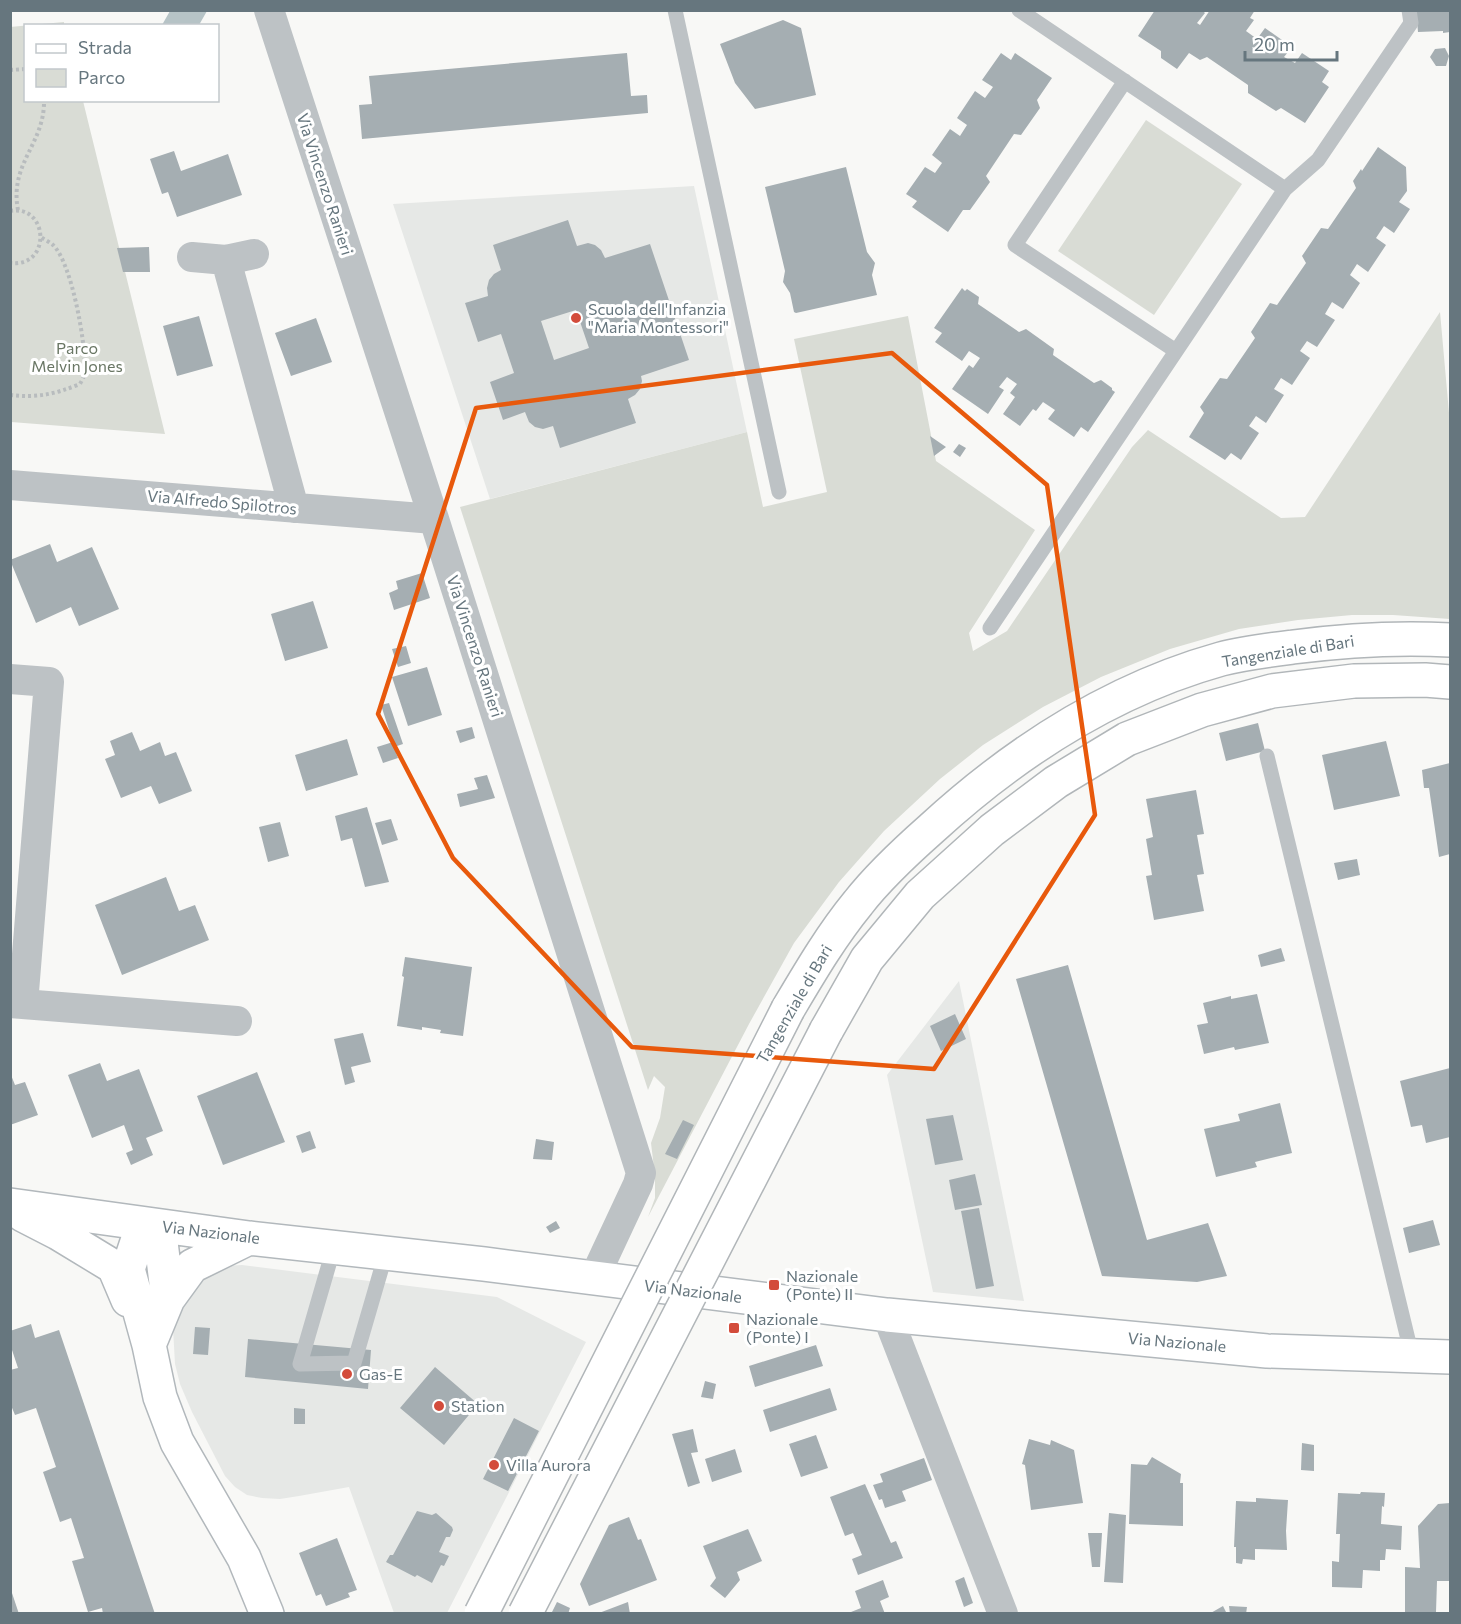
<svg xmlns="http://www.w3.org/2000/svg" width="1461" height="1624" viewBox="0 0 1461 1624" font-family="Commissioner,sans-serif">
  <rect width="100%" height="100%" fill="#f8f8f6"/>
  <path fill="#e6e8e6" d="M694,186L747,432L490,499L393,204Z
    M959,981L1024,1301L933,1292L887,1075Z
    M242,1265L497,1297L586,1342L447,1613H394L349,1487L299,1496L280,1499L262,1498L247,1495L235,1487L225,1476L192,1412L180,1384L175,1364L173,1328L176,1311L197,1278L224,1266Z"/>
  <path fill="#d9dcd5" d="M64,22V25L26,26V100L83,101L165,434L11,422L10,27Z
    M1146,120L1242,184L1154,315L1058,251Z
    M1440,312L1450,424V619L1393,615H1352L1298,620L1239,629L1170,649L1101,677L1043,707L983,745L940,779L884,831L839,882L794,943L749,1024L648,1217L655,1198V1176L651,1143L660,1118L665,1087L654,1076L648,1090L460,507L747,432L763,507L827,492L794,339L908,316L936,461L1035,530L969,633L973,651L1007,631L1132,447L1148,430L1281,518L1305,517Z"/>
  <path fill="#b6c3c6" d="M170,11V10L207,11L199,25H162Z"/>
  <path fill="#a5aeb2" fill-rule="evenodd" d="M1155,10H1202L1205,13L1197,23L1200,25L1210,10H1217L1219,12L1221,10H1255L1250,18L1254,20L1246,31L1257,39L1265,28L1292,47L1284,57L1295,63L1302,53L1329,71L1322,82L1329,87L1305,123L1281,108L1276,111L1248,93V85L1207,57L1200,60L1189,53L1177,69L1161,58V51L1138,36Z
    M1416,10H1450V32L1443,33V31L1418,32Z
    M783,20L801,28L816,95L755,109L735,83L720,44Z
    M1445,48L1449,56L1446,66H1436L1430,57L1435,49Z
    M627,53L631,96L647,95L648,113L362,139L359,105L372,104L369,76Z
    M1001,53L1011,60L1015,53L1052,78L1037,100L1040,108L1021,135L1014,134L986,176L990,182L970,210H963L948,232L912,207L917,201L906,194L925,167L935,173L942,163L932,155L950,129L960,136L967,125L957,118L975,91L985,98L993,87L982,80Z
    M1378,147L1406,167L1407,191L1399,202L1410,209L1394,233L1384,226L1376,238L1386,245L1368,272L1357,264L1350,275L1360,283L1343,309L1332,302L1325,314L1335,320L1317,347L1307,341L1300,351L1310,358L1292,385L1281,378L1274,389L1284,395L1266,423L1256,416L1249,426L1259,433L1241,460L1231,453L1225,460L1189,437L1204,413L1200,407L1220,378L1227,379L1255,338L1251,332L1270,303L1277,305L1306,263L1302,256L1321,228L1328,229L1356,188L1353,181L1361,169L1362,171Z
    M174,151L181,171L228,154L242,195L177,217L168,192L162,194L150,159Z
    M846,167L867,252L875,263L872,275L877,295L796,313L794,312L790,293L783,282L785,271L765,187Z
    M568,220L577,246L588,243L595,245L601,250L605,258L650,244L689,360L641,376L642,381L640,389L635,395L628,399L636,423L560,448L553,426L543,429L535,427L529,422L525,412L503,420L490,382L514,373L501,334L478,342L465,303L488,296L487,288L489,280L494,274L501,270L493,245ZM576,310L589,348L554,360L541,321Z
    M149,247L150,272H123L117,248Z
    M962,288L965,291L967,289L979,297L978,304L1019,332L1026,329L1054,349L1053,355L1094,383L1101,380L1112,388V390L1115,392L1088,432L1081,427L1074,437L1048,419L1055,410L1043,402L1036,411L1033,409L1020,426L1003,414L1015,397L1010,393L1017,384L1007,377L999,387L1004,390L988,414L952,389L969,365L973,368L980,358L969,351L962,361L935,342L942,333L934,328Z
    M199,316L213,366L177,376L163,326Z
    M316,318L332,362L291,376L275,333Z
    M930,436L946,447L934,456Z
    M959,444L966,448L960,457L953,452Z
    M50,544L57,562L92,547L119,609L79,626L71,607L36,623L10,560Z
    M422,573L430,598L394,610L389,593L398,589L396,581Z
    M313,601L328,648L285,661L271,614Z
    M406,646L411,663L398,667L392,649Z
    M427,667L442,715L408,726L392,677Z
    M389,703L403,744L394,747L398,758L383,763L377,747L393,742L381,705Z
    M1258,723L1265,751L1226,761L1219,733Z
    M472,727L475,738L460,743L456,731Z
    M132,732L140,751L160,742L165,756L176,752L192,791L159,804L151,786L121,798L105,759L115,755L110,741Z
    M347,739L358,775L306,791L295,755Z
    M1386,741L1400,796L1334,810L1322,755Z
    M1450,763V854L1439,857L1429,788H1424L1422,770Z
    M487,775L495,798L460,807L457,794L478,789L474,778Z
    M1196,790L1204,834L1197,835L1204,874L1197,875L1204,911L1154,920L1146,876L1152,875L1146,839L1153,837L1146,799Z
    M367,807L389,882L365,887L352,838L341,841L335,816Z
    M391,819L398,840L382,845L375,823Z
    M280,822L289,856L268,862L259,827Z
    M1357,859L1360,875L1338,880L1334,863Z
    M166,877L179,911L195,905L209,940L122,975L95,905Z
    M1281,948L1285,961L1261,967L1258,955Z
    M405,957L472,967L463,1036L440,1033L441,1030L422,1027V1030L397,1026L404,977L402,976Z
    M1068,965L1147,1240L1208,1223L1227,1276L1197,1282L1102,1276L1016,979Z
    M1257,994L1269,1043L1235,1050L1234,1047L1204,1054L1197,1025L1208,1023L1203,1003L1231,996V999Z
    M955,1014L966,1039L941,1051L930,1026Z
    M363,1033L371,1062L351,1067L355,1082L345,1085L334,1039Z
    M100,1063L107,1081L139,1069L163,1131L146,1138L153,1155L131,1165L126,1153L133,1150L124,1125L92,1138L68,1075Z
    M1450,1068V1137L1426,1143L1422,1125L1411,1127L1400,1081Z
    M257,1072L285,1142L223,1165L197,1096Z
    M11,1075L15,1085L25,1082L38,1115L10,1125Z
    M1280,1103L1292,1153L1255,1162L1257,1167L1216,1177L1204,1129L1240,1121L1238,1114Z
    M953,1115L963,1160L935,1165L926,1119Z
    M683,1120L694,1125L677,1159L665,1154Z
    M310,1131L316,1148L302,1153L296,1136Z
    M536,1139L554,1142L552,1160L533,1159Z
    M975,1174L982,1205L955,1210L949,1180Z
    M979,1208L994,1286L976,1289L961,1211Z
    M1433,1220L1440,1245L1409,1253L1403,1228Z
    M556,1221L560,1228L550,1233L546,1227Z
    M31,1324L35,1338L59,1330L155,1614H103L102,1608L88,1612L72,1561L84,1558L71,1518L60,1522L43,1472L56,1467L36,1408L15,1415L10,1403V1370L18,1368L10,1344V1331Z
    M195,1327L210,1328L208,1355L193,1354Z
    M248,1339L371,1350L368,1389L245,1377Z
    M816,1345L823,1366L755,1387L749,1366Z
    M435,1367L478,1404L444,1445L400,1408Z
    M705,1381L716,1384L713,1399L701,1397Z
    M830,1388L837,1410L770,1432L763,1410Z
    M294,1408L305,1409V1424H294Z
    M514,1418L539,1431L508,1491L483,1479Z
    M693,1429L698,1452L691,1453L700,1483L688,1487L672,1434Z
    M816,1435L828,1468L801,1477L789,1444Z
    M1029,1439L1050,1445L1051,1440L1074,1450L1083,1503L1031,1510L1025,1465L1022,1464Z
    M1302,1443L1314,1445V1471L1301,1470Z
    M735,1449L742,1472L712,1482L705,1459Z
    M1152,1457L1181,1474L1180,1483H1183V1526L1129,1524L1131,1464L1147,1465Z
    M924,1458L932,1480L902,1491L906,1501L885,1508L882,1499L879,1500L873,1485L883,1482L880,1474Z
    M865,1484L891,1543L896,1541L903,1558L858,1575L852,1559L862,1555L853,1533L845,1536L830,1497Z
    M1361,1492L1385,1493L1384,1507L1382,1506L1381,1524L1402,1526L1401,1550L1386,1549L1385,1560H1380V1571L1363,1570L1362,1588L1332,1587V1561L1339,1562L1340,1534H1336L1338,1493L1360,1494Z
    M1256,1498L1288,1500L1286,1531L1287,1550L1255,1549V1560L1243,1559L1242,1564L1236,1563V1547H1234L1236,1501L1256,1502Z
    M1450,1503V1581H1437L1436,1612H1405V1567L1420,1568L1418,1526L1438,1504Z
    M417,1511L432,1515L436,1513L452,1527L453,1530L450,1537H446L439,1552L449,1556L444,1566L441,1565L432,1583L417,1575L415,1577L386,1562L390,1555H393Z
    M1109,1513L1126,1515L1123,1583L1104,1582Z
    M629,1517L638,1540L641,1539L657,1580L589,1606L580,1584L609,1525Z
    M748,1529L762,1561L737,1572L740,1580L725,1598L710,1586L716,1578L703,1546Z
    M1088,1533H1102L1100,1567H1092Z
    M337,1538L357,1590L348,1593L350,1597L326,1606L321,1594L316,1596L299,1553Z
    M964,1577L973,1603L964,1607L955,1581Z
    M883,1580L889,1597L880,1601L885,1614H846L861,1608L855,1591Z
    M11,1590L19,1614H10Z
    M557,1602L570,1608L568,1614H551Z
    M628,1602L630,1614H599V1613Z
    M1223,1606L1227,1614H1209Z
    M1229,1606L1247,1607L1246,1614H1230Z"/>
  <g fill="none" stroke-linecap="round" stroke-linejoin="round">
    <defs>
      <path id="secondary" d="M10,1205L249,1238L484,1264L887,1315L1267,1351L1450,1357
        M23,1215L58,1233L114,1267L128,1300
        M159,1226L138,1239L128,1269L149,1345L160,1397L177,1442L244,1558L267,1614
        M159,1226L168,1299
        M149,1345L168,1299L192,1266L249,1238"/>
      <path id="highway" d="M788,1009C810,972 831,936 858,903C879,876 905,852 931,829C1015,752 1110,690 1221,659C1244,653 1269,650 1293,647C1347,640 1395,637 1450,640
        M826,1031L867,959L920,895L992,830L1056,782L1127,739L1202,710L1272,691L1354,681L1425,680L1450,682"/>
    </defs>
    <use href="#secondary" stroke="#b2b8bc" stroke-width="36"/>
    <use href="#highway" stroke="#b1b6b9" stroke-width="36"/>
    <path stroke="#b8bcbe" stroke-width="4" stroke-dasharray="3 3" stroke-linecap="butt" d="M10,70L26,69
      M18,210C9,163 45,144 44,100
      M10,211C49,204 52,268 10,263
      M10,395C38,398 55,394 80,384C82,380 85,376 85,371C86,345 72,263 53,245C50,242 45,240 41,237"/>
    <path stroke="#bdc2c5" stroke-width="15" d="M675,10L779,492
      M1019,10L1285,189
      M1125,81L1015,245L1176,351
      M990,628L1285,189L1318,160L1411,23L1409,10
      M1267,756L1412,1356
      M334,1247L300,1364L354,1363L386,1253"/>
    <path stroke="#bdc2c5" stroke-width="30" d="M269,10L434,519L641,1173L638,1184L594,1278
      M192,257L226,260L254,254
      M226,260L294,508
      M10,485L434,519
      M10,679L49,682L23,1004
      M10,1003L237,1021
      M887,1315L1003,1614"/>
    <use href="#secondary" stroke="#fff" stroke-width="33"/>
    <use href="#highway" stroke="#fff" stroke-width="33"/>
    <defs>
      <path id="highway-bridge" d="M481,1614L788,1009
        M525,1614L826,1031"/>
    </defs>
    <use href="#highway-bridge" stroke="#b1b6b9" stroke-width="36" stroke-linecap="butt"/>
    <use href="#highway-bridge" stroke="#fff" stroke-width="33"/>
  </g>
  <path fill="none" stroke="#e8590c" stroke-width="4.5" stroke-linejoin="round" d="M892,353L1047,485L1095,815L934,1069L632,1047L453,858L378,714L476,408Z"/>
  <g fill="#d34c3b" stroke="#fff" stroke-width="2">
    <circle cx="576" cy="318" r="6"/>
    <rect x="768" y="1279" width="12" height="12" rx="3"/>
    <rect x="728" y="1322" width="12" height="12" rx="3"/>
    <circle cx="347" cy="1374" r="6"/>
    <circle cx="439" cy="1406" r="6"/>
    <circle cx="494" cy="1465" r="6"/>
  </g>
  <g text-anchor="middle" stroke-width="6" stroke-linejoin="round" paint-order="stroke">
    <g font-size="16" fill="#66767e" stroke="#fff">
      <text transform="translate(325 184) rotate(72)" y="6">Via Vincenzo Ranieri</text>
      <text transform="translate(222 502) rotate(5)" y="6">Via Alfredo Spilotros</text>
      <text transform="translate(475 646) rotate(72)" y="6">Via Vincenzo Ranieri</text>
      <text transform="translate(1288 651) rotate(-9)" y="6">Tangenziale di Bari</text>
      <text transform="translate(794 1004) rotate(-60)" y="6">Tangenziale di Bari</text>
      <text transform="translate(211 1232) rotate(7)" y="6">Via Nazionale</text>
      <text transform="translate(693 1291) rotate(7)" y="6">Via Nazionale</text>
      <text transform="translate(1177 1342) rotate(5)" y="6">Via Nazionale</text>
    </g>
    <g font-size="16" fill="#66767e" stroke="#fff" text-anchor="start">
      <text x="588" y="315">Scuola dell'Infanzia<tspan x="588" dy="18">"Maria Montessori"</tspan></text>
      <text x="786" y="1282">Nazionale<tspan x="786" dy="18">(Ponte) II</tspan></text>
      <text x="746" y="1325">Nazionale<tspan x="746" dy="18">(Ponte) I</tspan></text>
      <text x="359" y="1380">Gas-E</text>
      <text x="451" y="1412">Station</text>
      <text x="506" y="1471">Villa Aurora</text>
    </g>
    <g font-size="16" fill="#697664" stroke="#fff">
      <text x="77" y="354">Parco<tspan x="77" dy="18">Melvin Jones</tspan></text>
    </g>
  </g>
  <rect width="1461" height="1624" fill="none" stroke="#66767e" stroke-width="24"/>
  <rect x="24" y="24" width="195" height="78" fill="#ffffff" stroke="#c2c8cb" stroke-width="1.5"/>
  <rect x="36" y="44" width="30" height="9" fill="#ffffff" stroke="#c2c8cb" stroke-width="1.5"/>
  <text x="78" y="54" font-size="18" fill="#66767e">Strada</text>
  <rect x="36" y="69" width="30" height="18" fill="#d9dcd5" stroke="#c2c8cb" stroke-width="1.5"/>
  <text x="78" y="84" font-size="18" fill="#66767e">Parco</text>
  <path d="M1245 51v9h92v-9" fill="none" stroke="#66767e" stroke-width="3"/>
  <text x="1254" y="51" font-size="18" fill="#66767e" stroke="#ffffff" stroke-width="4.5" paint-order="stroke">20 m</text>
</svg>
